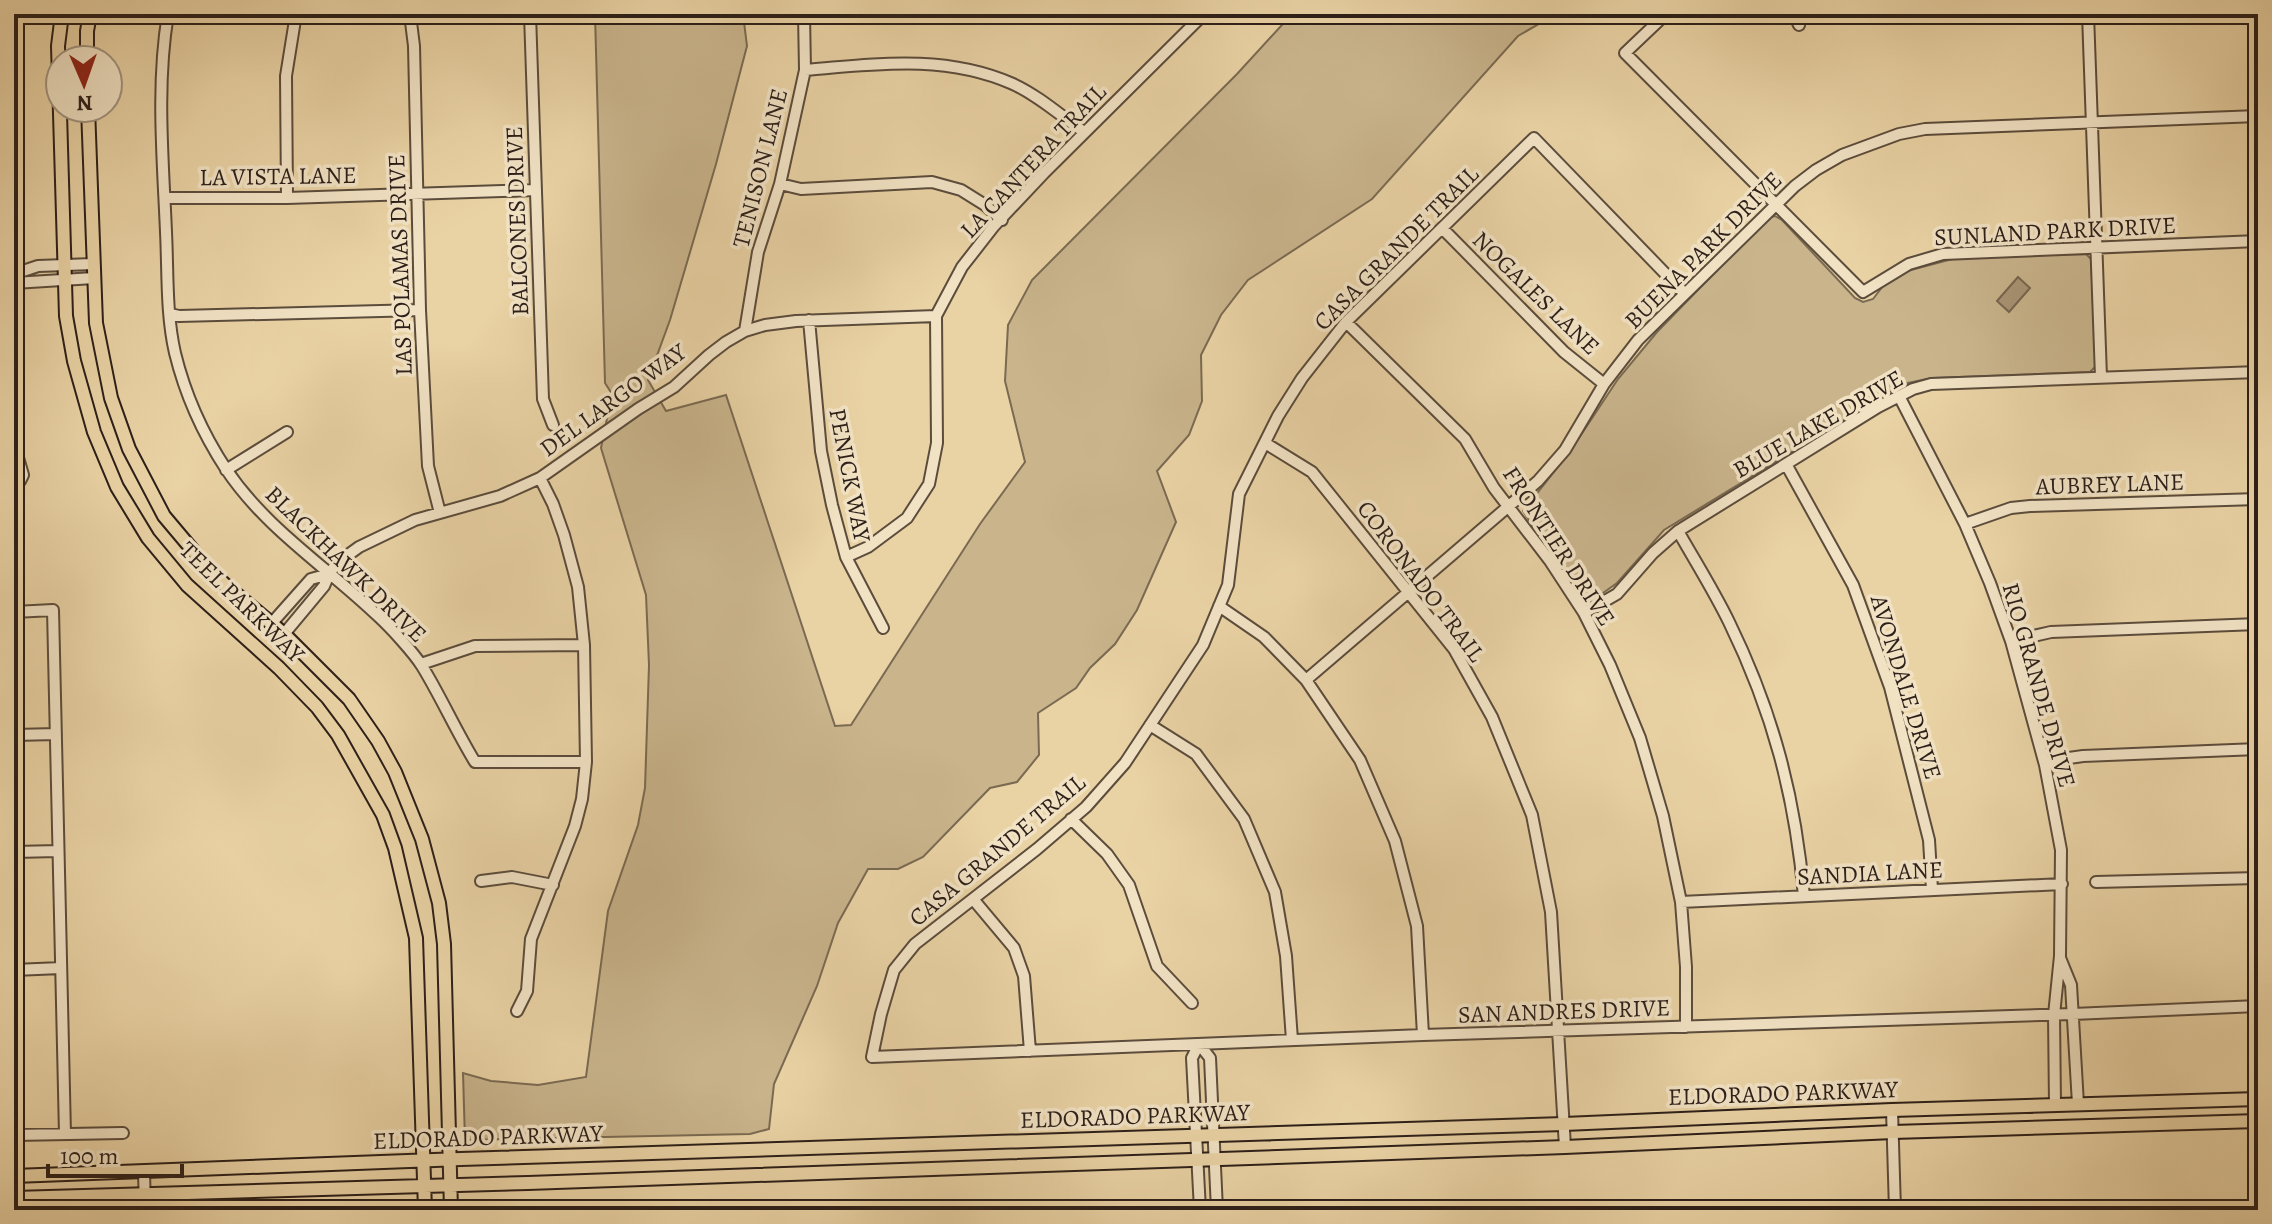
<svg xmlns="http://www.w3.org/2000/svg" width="2272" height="1224" viewBox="0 0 2272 1224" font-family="Alegreya,serif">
  <rect width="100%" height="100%" fill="#e9d2a4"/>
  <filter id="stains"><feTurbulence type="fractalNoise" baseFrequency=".0025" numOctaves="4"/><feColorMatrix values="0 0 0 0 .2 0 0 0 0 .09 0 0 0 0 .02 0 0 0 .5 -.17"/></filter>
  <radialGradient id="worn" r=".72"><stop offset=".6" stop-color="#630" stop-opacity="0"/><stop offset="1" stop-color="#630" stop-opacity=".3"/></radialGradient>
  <path fill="#c9b48c" stroke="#7a6a52" stroke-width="2" d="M595,14H743L747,46L716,164L670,320L648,380L666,411L726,395L835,726L851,725L980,524L1025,462L1005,381L1008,325L1032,280L1237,74L1292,14H1556L1518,36L1372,199L1248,280L1221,315L1201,355L1202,401L1189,435L1157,471L1176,522L1137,610L1115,644L1090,668L1076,688L1038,713L1039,755L1017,782L990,788L923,857L898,869H868L838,923L817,986L774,1084L769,1129L750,1134L465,1140L463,1073L491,1081L538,1085L586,1077L608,911L638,825L645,788L649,665L646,595L601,448L612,394L605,383Z
    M1775,216L1782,220L1855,298L1863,302L1873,299L1883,286L1907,271L1960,257L2086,254L2091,259L2096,366L2090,372L1932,378L1903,384L1664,530L1617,583L1603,593L1584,602L1578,596L1523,511L1569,453L1618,379L1657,332L1768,218Z"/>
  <path fill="#a99575" stroke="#776650" stroke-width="2" d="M2018,277L2030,288L2009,312L1997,301Z"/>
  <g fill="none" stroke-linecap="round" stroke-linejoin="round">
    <defs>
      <path id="minor" d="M168,14C156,85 163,160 166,232C168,272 166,314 175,353C185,394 203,434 226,469C266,529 327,567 378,616C391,628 413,652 422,666C441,697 456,731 475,762H586
        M410,14L414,46L420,310L428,466L440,513
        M530,14L543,399L553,425
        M1666,14L1625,53L1863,292L1909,264L1943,254L2258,241
        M1794,14L1799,25
        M2088,14L2101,377
        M805,70C876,64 945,54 1013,84C1039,96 1061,116 1084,132
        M14,79L16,81
        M780,184L801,189L932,182L961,190L985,205L1002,220
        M165,198H287L536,190
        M287,198L286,76L296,14
        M1442,228L1564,352L1604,384
        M14,274L38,266L93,264
        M14,283L94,278
        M1685,294L1534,138L1346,322L1302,378L1278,416L1239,494L1228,585L1203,645L1125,763L1086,807L1037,849L915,944L894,970L881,1014L872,1057L1423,1035L2073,1014L2258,1006
        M170,314L179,316L420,310
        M809,320L821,451L832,505L846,557L883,628
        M1346,322L1465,439L1494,488L1550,561L1584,613L1610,665L1640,738L1663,816L1681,902L1686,967V1027
        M745,331L758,252L780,184L805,70L804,14
        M1899,396L1965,524L1990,583L2011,641L2045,765L2061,850L2060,956L2054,1015L2055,1104
        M1265,443L1312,472L1454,649L1492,717L1532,815L1551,912L1565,1147
        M14,444L23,475L20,481L14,484
        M1786,464L1853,585L1890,687L1929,840L1932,890
        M226,470L287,432
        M1965,524L2011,508L2030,506L2258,499
        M1678,531C1695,561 1714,591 1729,622C1773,712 1795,796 1804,896
        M846,557L868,547L907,518L929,484L937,443L936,316L962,267L994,226L1044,173L1204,14
        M1219,606L1264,637L1306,680L1360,760L1395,841L1417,926L1423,1035
        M14,612L53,610L65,1134
        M1584,613L1617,594L1653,553L1678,531L1878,407L1913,389L1931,384L2258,372
        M271,624L311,579L329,574
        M284,634L324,586L329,574L337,563L359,547L415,520L500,496L540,478L638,409L674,387L709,355L726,342L745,331L765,325L796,321L936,316
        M2011,641L2051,632L2258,624
        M421,664L475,646L584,645
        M1306,680L1538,481L1565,450L1604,384L1638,340L1795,186L1816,170L1842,155L1899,134L1925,129L2258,116
        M1150,725L1196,754L1244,819L1275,892L1286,956L1292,1040
        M14,735L56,734
        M2045,765L2062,759L2083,756L2258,749
        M1071,819L1107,854L1129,885L1157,966L1192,1003
        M14,852L58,851
        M481,881L512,877L553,885
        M2096,882L2258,878
        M973,899L1014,948L1024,976L1030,1051
        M1681,902L2062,884
        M2060,958L2071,985L2078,1104
        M14,970L61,968
        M517,1011L527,991L531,939L575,826L582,799L586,762L584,645L578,587L564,535L553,504L540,478
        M1892,1110L1895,1210
        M14,1135L123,1133
        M144,1171L145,1210
        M1200,1210L1192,1058L1199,1044L1210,1058L1217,1210
        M2222,1210L2258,1209"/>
      <path id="major" d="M62,14L58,46L66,316L74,361L94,432L117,487L148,538L187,585L279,668L317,707L338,735L383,815L395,848L416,938L425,1210
        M87,60V31L90,14
        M88,108L96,323L111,398L129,449L164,516L201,560L223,583L284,634L349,699L378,741L395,772L422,839L439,903L444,944L451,1210
        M14,1176L461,1159L1564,1124L1892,1110L2258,1099
        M14,1198L528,1183L1565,1147L1893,1132L2258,1121"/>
    </defs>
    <use href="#minor" stroke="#5b4c3c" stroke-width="14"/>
    <use href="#major" stroke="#2c1f19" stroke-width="16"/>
    <use href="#minor" stroke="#f1e2c4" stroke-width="10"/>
    <use href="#major" stroke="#e9d2a4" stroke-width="12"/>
  </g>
  <g text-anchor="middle" stroke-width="7" stroke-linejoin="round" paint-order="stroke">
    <g font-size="24" fill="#2c1f19" stroke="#f1e2c4">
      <text transform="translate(1033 161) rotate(-47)" y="8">LA CANTERA TRAIL</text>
      <text transform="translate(760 168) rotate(-76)" y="8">TENISON LANE</text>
      <text transform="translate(278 176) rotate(-1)" y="8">LA VISTA LANE</text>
      <text transform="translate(517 221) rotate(-92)" y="8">BALCONES DRIVE</text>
      <text transform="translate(2055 231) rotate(-3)" y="8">SUNLAND PARK DRIVE</text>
      <text transform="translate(1396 248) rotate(-45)" y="8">CASA GRANDE TRAIL</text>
      <text transform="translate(1703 250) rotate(-45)" y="8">BUENA PARK DRIVE</text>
      <text transform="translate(400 265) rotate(-92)" y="8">LAS POLAMAS DRIVE</text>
      <text transform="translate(1536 293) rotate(44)" y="8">NOGALES LANE</text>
      <text transform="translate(613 400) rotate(-36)" y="8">DEL LARGO WAY</text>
      <text transform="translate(1818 424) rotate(-30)" y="8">BLUE LAKE DRIVE</text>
      <text transform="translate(850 475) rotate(79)" y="8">PENICK WAY</text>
      <text transform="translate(2110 484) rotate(-2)" y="8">AUBREY LANE</text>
      <text transform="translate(1559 546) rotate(57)" y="8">FRONTIER DRIVE</text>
      <text transform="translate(346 564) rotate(44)" y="8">BLACKHAWK DRIVE</text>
      <text transform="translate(1421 581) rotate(53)" y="8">CORONADO TRAIL</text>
      <text transform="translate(242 602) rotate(44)" y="8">TEEL PARKWAY</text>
      <text transform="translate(2039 685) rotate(74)" y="8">RIO GRANDE DRIVE</text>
      <text transform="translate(1906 687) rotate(73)" y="8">AVONDALE DRIVE</text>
      <text transform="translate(997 850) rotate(-40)" y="8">CASA GRANDE TRAIL</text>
      <text transform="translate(1870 873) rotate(-3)" y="8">SANDIA LANE</text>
      <text transform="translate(1564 1011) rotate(-2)" y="8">SAN ANDRES DRIVE</text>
      <text transform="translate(1783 1093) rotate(-2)" y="8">ELDORADO PARKWAY</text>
      <text transform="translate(1135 1116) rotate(-2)" y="8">ELDORADO PARKWAY</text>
      <text transform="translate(488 1137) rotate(-2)" y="8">ELDORADO PARKWAY</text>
    </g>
  </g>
  <rect width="2272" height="1224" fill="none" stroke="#e9d2a4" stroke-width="48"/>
  <rect x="16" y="16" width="2240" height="1192" fill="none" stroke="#2c1f19" stroke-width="4"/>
  <rect x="24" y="24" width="2224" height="1176" fill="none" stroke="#2c1f19" stroke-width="2"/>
  <g transform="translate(84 84) rotate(178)"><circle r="38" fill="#f1e2c4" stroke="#a29480" stroke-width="2"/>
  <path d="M0-6L14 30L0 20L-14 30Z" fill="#8f2418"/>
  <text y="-12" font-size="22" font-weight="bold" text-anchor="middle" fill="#2c1f19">N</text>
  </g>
  <path d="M48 1164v12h134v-12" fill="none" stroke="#2c1f19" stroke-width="4"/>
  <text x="60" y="1164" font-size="24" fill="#2c1f19" stroke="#f1e2c4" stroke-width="6" paint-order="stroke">100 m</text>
  <rect width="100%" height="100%" filter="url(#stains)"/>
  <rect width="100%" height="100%" fill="url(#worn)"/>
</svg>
